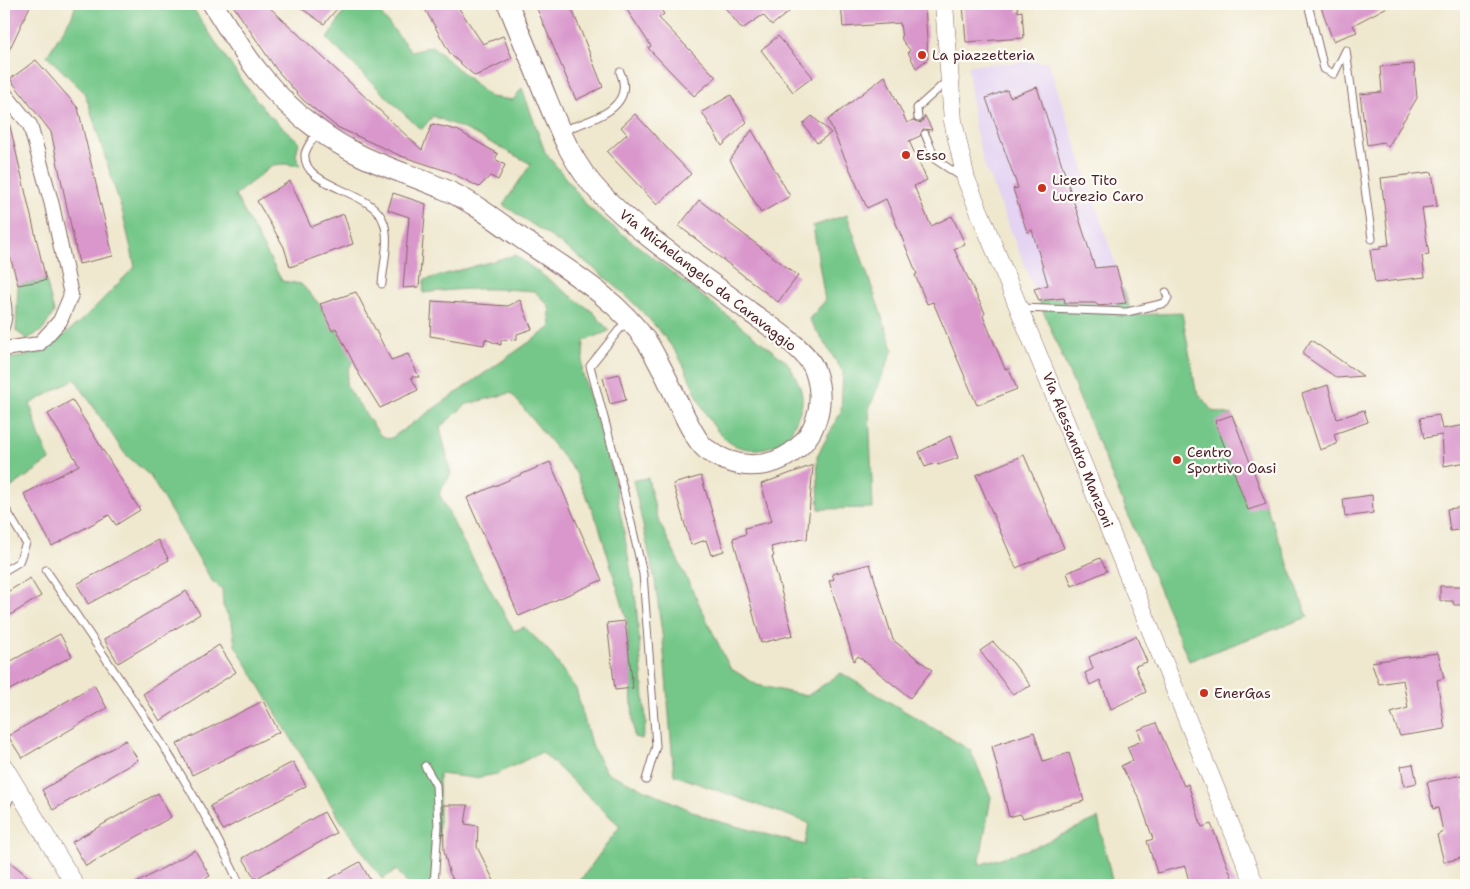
<svg xmlns="http://www.w3.org/2000/svg" width="1470" height="889" viewBox="0 0 1470 889" font-family="'Shantell Sans',sans-serif">
  <rect width="100%" height="100%" fill="#fdfcf7"/>
  <filter id="ink" filterUnits="userSpaceOnUse"><feTurbulence type="fractalNoise" baseFrequency=".02" numOctaves="2"/><feDisplacementMap in="SourceGraphic" scale="10" xChannelSelector="R" yChannelSelector="G"/><feConvolveMatrix kernelMatrix="1 2 1 2 8 2 1 2 1" color-interpolation-filters="sRGB"/></filter>
  <filter id="wash" filterUnits="userSpaceOnUse"><feTurbulence type="fractalNoise" baseFrequency=".0096" numOctaves="4" result="noise"/><feDisplacementMap in="SourceGraphic" scale="20" xChannelSelector="R" yChannelSelector="G"/><feGaussianBlur stdDeviation="1.12" result="paint"/><feColorMatrix in="noise" values="0 0 0 0 0 0 0 0 0 0 0 0 0 0 0 0 0 1.4 0 .05"/><feComposite in="paint" operator="in"/></filter>
  <g filter="url(#wash)">
    <rect width="100%" height="100%" fill="#efe8cf"/>
    <path fill="#e4d3f2" d="M1048,61L1116,266L1046,277L1047,285L1034,289L984,164L974,125L968,65Z"/>
    <path fill="#75c789" stroke="#60735a" d="M76,4H190L243,83L268,114L299,142L296,155L300,166L285,164L273,165L235,195L282,281L301,284L323,308L354,359L348,371L346,385L380,435L390,439L551,327L549,306L534,291C496,288 461,288 423,293L424,280L515,255L593,312L609,331L584,341L582,372L613,474L625,538L636,602L646,723L642,739L634,737L627,620L598,523L576,473L511,393L467,404L440,427L451,474L439,493L460,536L514,631L524,627L548,650L576,689L591,744L606,772L710,819L805,845L809,823L674,775L663,641L655,581L633,480L648,478L657,517L730,668L757,685L807,696L841,673L970,750L991,797L979,865L1035,847L1098,818L1113,885H577L620,826L542,752L497,774L475,778L439,774V836L432,885H408L397,870L382,879L341,821L235,645L232,623L223,606L222,589L212,581L150,476L125,454L75,379L30,404L39,435L50,460L6,491L4,486V358C53,362 101,298 135,267L123,214L85,93L47,56L72,16Z
      M349,4H375L380,13L412,52L432,46L490,97L513,100L522,88L545,152L589,208L787,362C796,377 807,394 800,411C796,421 793,430 786,438C772,451 744,453 729,442C701,421 694,379 675,351C630,288 567,247 503,205L531,164L469,131L433,116L421,130L327,39Z
      M847,215L893,349L869,409L873,508L819,509L817,456L841,412L843,372L809,319L825,301L813,226Z
      M46,280L54,312L43,330L27,339L16,331L18,285Z
      M1123,289L1132,315L1182,313L1196,390L1212,411L1232,415L1308,617L1189,661L1039,301Z"/>
    <g id="blocks">
      <path fill="#d997cc" d="M4,4H31L4,61Z
        M232,4H266L422,150L432,124L457,130L498,154L495,159L505,165L498,180L490,176L479,187L450,172L401,156L337,127L303,100L276,69Z
        M295,4H341L324,24Z
        M422,4H456L483,44L503,36L512,58L475,76L451,55Z
        M535,4H570L603,87L576,100Z
        M623,4H657L664,14L659,18L716,77L694,96L648,48L651,46Z
        M722,4H799L772,25L763,15L742,29Z
        M841,4H925L928,59L916,68L908,52L910,50L902,40L900,23L843,27Z
        M963,4H1017L1018,12L1022,11L1024,38L966,42Z
        M1320,4H1393L1353,25L1357,32L1333,41Z
        M778,36L813,77L793,92L761,50Z
        M36,60L78,108L113,256L79,264L51,132L10,79Z
        M1414,64L1417,98L1388,147L1383,142L1367,145L1360,94L1382,92L1380,67Z
        M885,76L907,123L913,120L921,123L925,116L932,130L923,129L920,136L909,141L927,180L914,186L931,226L952,216L965,244L954,249L985,313L983,316L1005,369H1009L1017,389L977,405L933,302L927,304L915,275L917,274L886,199L867,208L828,120Z
        M1037,87L1095,268L1116,266L1126,303L1099,306L1095,303H1065L1064,298L1039,301L1034,289L1048,285L1032,230L1027,232L1013,189L1018,188L986,98L1007,90L1010,97Z
        M731,95L747,122L722,146L702,112Z
        M635,114L691,174L657,205L607,152L627,134L621,127Z
        M812,116L831,133L817,143L803,124Z
        M4,122H9L46,280L18,285L4,234Z
        M752,130L790,196L761,213L730,160Z
        M1432,172L1437,206L1422,208L1429,255L1422,256L1425,277L1375,283L1370,250L1381,249L1380,246L1389,245L1381,178Z
        M290,181L311,227L344,214L353,244L290,267L284,247L257,201Z
        M393,193L426,204L419,287L403,288L409,217L388,210Z
        M699,200L798,276L778,302L679,226Z
        M356,292L391,360L408,354L419,377H411L418,390L380,408L359,374L336,328L332,331L320,304Z
        M520,300L532,329L517,334V339L501,340V345L485,339L484,345L430,336L432,301L508,306Z
        M1311,340L1363,376L1337,378L1302,354Z
        M619,374L626,400L610,404L603,378Z
        M1328,385L1337,419L1364,410L1368,422L1334,434L1337,444L1320,450L1302,394Z
        M72,400L140,510L116,525L109,515L52,546L24,494L79,465L48,414Z
        M1232,415L1266,504L1248,510L1215,421Z
        M1439,415L1442,429L1466,425V462L1444,466L1442,435L1424,438L1420,418Z
        M950,436L958,458L938,465L936,463L925,467L919,452Z
        M1024,455L1064,548L1016,568L976,475Z
        M550,462L602,580L519,616L467,498Z
        M813,465L807,540L802,539L771,547L774,556L772,557L793,635L761,643L733,538L746,534L745,528L772,521L761,484Z
        M701,476L724,551L711,555L706,540L691,545L673,484Z
        M1372,495L1373,513L1345,517L1343,499Z
        M1466,507V529L1450,531L1447,509Z
        M158,540L169,560L88,604L77,584Z
        M1100,558L1107,571L1072,586L1067,573Z
        M870,564L893,640L932,670L910,698L858,656L854,661L829,581L834,579L832,574Z
        M30,578L41,596L4,619V594Z
        M1440,586H1466V605H1454L1453,601H1440Z
        M186,591L200,614L118,663L104,639Z
        M625,621L633,688L615,690L607,623Z
        M60,634L72,656L4,693V665Z
        M1136,636L1147,662L1135,666L1146,692L1111,709L1100,680L1090,685L1085,673L1093,669L1089,657Z
        M993,642L1013,663L1031,686L1012,694L980,651Z
        M219,645L236,672L160,721L143,694Z
        M1438,653L1444,678L1437,680L1445,729L1400,736L1391,713L1408,708L1403,680L1379,684L1371,662Z
        M94,685L107,708L22,758L8,736Z
        M263,701L279,732L192,775L177,744Z
        M1156,723L1184,786L1188,784L1202,827L1211,824L1235,885H1190L1185,866L1157,873L1147,841L1153,839L1139,798L1121,766L1133,760L1127,747L1142,741L1138,730Z
        M1034,732L1043,761L1069,753L1084,801L1023,818L1020,814L1009,817L992,746Z
        M126,740L138,760L53,810L42,790Z
        M293,762L306,786L223,830L210,806Z
        M1413,764L1417,783L1404,786L1401,766Z
        M1462,775L1466,799V857L1444,862L1437,835L1443,832L1438,808L1433,809L1427,782Z
        M158,793L171,817L86,866L72,842Z
        M443,805H468L465,824L478,826L477,847L496,885H456L449,872L444,851Z
        M324,812L336,833L255,879L243,858Z
        M195,850L210,876L194,885H133Z
        M4,857L38,885H15L4,878Z
        M360,862L373,885H318Z"/>
    </g>
  </g>
  <g filter="url(#ink)">
    <use href="#blocks" fill-opacity="0" stroke="#846564" stroke-width="1"/>
    <g fill="none" stroke-linecap="round" stroke-linejoin="round">
      <defs>
        <path id="service" d="M1308,4L1324,69L1334,74L1346,50L1372,239
          M918,118L917,108L947,81
          M563,130C589,121 637,109 620,72
          M318,131C314,138 306,147 305,154C302,189 374,189 384,223C390,241 383,266 382,284
          M925,134L936,160L962,177
          M4,291C9,305 10,318 4,331
          M1021,308L1127,312L1165,303L1168,298L1166,292
          M627,320L590,366L623,488L643,574L656,746L646,780
          M4,506L26,543L19,562L4,571
          M46,570C114,672 189,774 240,885
          M425,766L436,785L438,827L434,885
          M4,810L15,788"/>
        <path id="minor" d="M4,93L30,125L52,205L71,295L60,321L39,344L4,349"/>
        <path id="tertiary" d="M944,4L953,121L966,179L1255,885
          M4,767L75,885"/>
        <path id="secondary" d="M213,4C242,52 270,95 317,129C359,161 400,170 446,190C473,202 497,221 521,238C564,268 616,297 647,342C653,351 658,362 663,371C673,389 692,439 706,449C765,493 839,441 815,371C808,350 768,325 750,312C702,275 642,237 600,193C572,164 559,129 544,92C532,63 520,33 508,4"/>
      </defs>
      <use href="#service" stroke="#846564" stroke-width="9"/>
      <use href="#minor" stroke="#846564" stroke-width="16"/>
      <use href="#tertiary" stroke="#846564" stroke-width="19"/>
      <use href="#secondary" stroke="#846564" stroke-width="22"/>
      <use href="#service" stroke="#fff" stroke-width="7"/>
      <use href="#minor" stroke="#fff" stroke-width="14"/>
      <use href="#tertiary" stroke="#fff" stroke-width="18"/>
      <use href="#secondary" stroke="#fff" stroke-width="20"/>
    </g>
  </g>
  <g fill="#c8321e" stroke="#fdfcf7" stroke-width="2">
    <circle cx="922" cy="55" r="5"/>
    <circle cx="906" cy="155" r="5"/>
    <circle cx="1042" cy="188" r="5"/>
    <circle cx="1177" cy="460" r="5"/>
    <circle cx="1204" cy="693" r="5"/>
  </g>
  <g text-anchor="middle" stroke-width="4.5" stroke-linejoin="round" paint-order="stroke">
    <g font-size="14" fill="#4a1f2b" stroke="#fdfcf7" text-anchor="start">
      <text x="932" y="60">La piazzetteria</text>
      <text x="916" y="160">Esso</text>
      <text x="1052" y="185">Liceo Tito<tspan x="1052" dy="16">Lucrezio Caro</tspan></text>
      <text x="1187" y="457">Centro<tspan x="1187" dy="16">Sportivo Oasi</tspan></text>
      <text x="1214" y="698">EnerGas</text>
    </g>
    <g font-size="14" fill="#4a1f2b" stroke="#fdfcf7">
      <text transform="translate(708 280) rotate(38)" y="5">Via Michelangelo da Caravaggio</text>
      <text transform="translate(1078 450) rotate(68)" y="5">Via Alessandro Manzoni</text>
    </g>
  </g>
  <rect width="1470" height="889" fill="none" stroke="#fdfcf7" stroke-width="20"/>
</svg>
